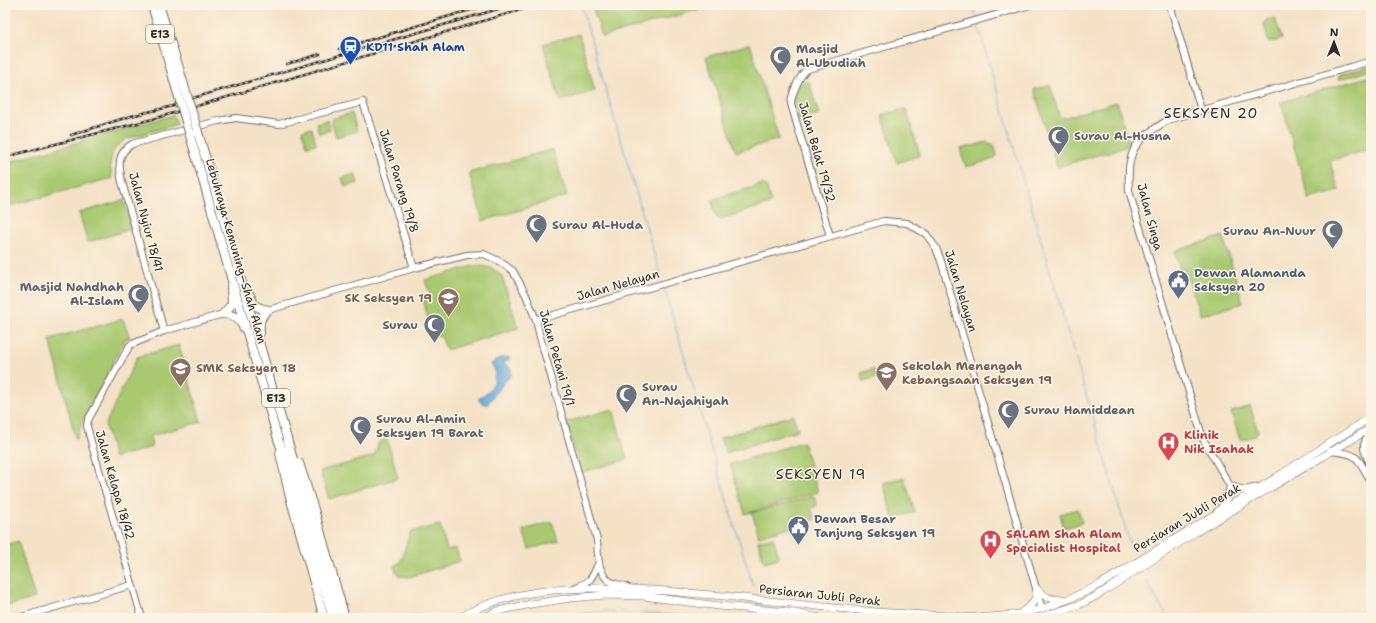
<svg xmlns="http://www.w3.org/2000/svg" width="1376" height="623" viewBox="0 0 1376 623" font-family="'Shantell Sans',sans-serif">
  <rect width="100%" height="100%" fill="#fcf5e5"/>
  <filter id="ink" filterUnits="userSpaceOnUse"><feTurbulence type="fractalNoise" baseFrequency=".025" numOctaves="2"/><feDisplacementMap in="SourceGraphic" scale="8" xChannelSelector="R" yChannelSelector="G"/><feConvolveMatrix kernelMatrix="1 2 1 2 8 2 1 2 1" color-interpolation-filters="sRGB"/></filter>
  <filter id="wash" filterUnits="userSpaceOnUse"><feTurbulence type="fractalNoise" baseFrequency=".012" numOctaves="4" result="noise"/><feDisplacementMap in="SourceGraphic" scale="16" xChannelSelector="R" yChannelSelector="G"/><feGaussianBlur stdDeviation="0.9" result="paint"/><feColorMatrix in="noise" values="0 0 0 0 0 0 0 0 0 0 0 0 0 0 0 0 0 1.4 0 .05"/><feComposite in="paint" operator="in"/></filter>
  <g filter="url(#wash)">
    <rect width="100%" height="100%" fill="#f4e2c6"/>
    <path fill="#a9c971" stroke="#6a7a4e" d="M592,5H715L602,37Z
      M1275,18L1282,39L1269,43L1264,24L1266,20Z
      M579,34L595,91L560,101L543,44Z
      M750,44L779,139L736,152L706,57Z
      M1371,65V70L1338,80L1340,74Z
      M1371,76V149L1330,161L1339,191L1309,199L1281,102Z
      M809,81L819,115L799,121L793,99L799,84Z
      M1050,85L1059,116L1062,118L1117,102L1128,141L1125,147L1057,167L1034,89Z
      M906,109L920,155L897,163L882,115Z
      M352,113L357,131L336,137L331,119Z
      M173,115L177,124L126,139L116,147L112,154L110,165L112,178L5,207V163Z
      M327,120L330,130L319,133L316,123Z
      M312,128L316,144L307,146L302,130Z
      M987,142L994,145L997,155L994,159L966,167L960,149Z
      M553,149L567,196L483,221L469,173Z
      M355,174L358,183L345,187L342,178Z
      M763,184L766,186L771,202L769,204L720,219L717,218L712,202L714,199Z
      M124,200L132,229L88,242L79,213Z
      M1223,236L1243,303L1200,315L1187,276L1180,271L1175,251Z
      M477,265L492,268L502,276L518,328L446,350L442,338L432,333L423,300L431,298L425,280Z
      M123,319L130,338L125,339L83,421L76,440L50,339Z
      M179,345L201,422L150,436L152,447L114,458L105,425L137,357Z
      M874,369L877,377L863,381L861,373Z
      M1250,406L1258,431L1255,436L1240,440L1231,412Z
      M613,409L627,459L581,473L566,422Z
      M793,415L798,430L725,453L720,438Z
      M387,439L398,478L329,499L320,471L374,456L379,442Z
      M803,442L818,492L745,514L730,464Z
      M904,477L915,512L893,518L883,483Z
      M814,496L817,506L811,508L815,520L759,536L752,513Z
      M1078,509L1082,523L1064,528L1060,514Z
      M552,522L558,541L529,549L523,530Z
      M440,525L447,550L456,548L460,561L409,577L400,576L396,572L395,565L401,562L410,532Z
      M773,537L779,558L764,562L758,541Z
      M18,541L35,598L5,607V545Z"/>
    <path fill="#62a8d8" stroke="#466a82" d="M509,357V360L505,362L504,363L511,369V376L506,380L487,405L479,401V398L490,390L494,382L495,370L491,364L500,358Z"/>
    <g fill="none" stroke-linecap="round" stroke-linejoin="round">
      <path stroke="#62a8d8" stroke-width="1" d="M581,5L661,277
        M976,17L974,9L977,5
        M977,22L1132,551
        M664,287L708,439L753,586
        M1146,581L1168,618
        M559,615L604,611L710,617
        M522,618L551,615"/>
    </g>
  </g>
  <g filter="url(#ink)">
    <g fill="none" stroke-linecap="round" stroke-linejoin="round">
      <defs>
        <path id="secondary" d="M1170,5L1201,110
          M830,236L791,104C791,96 800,73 808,69L1030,5
          M268,310L414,268L467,255L484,254L499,261L513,271L526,295L536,320L540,337L597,540C598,554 597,574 611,582C616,584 622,585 627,587
          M536,320L884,221L907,223L926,234L936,248L941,261L1042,609
          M164,331L122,182C119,166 116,154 132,144L218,121L236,118L279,124L363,102L414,268
          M1371,430C1361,446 1362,449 1371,465
          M1330,451C1360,454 1356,456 1371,481
          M1230,486L1203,439L1129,191C1127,150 1133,142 1168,120L1371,61
          M1230,486L1244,490L1258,487
          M1217,512L1227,500L1230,486
          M576,587C591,582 592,578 598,564
          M18,618L132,585
          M142,618L93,449L87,426L88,420L130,345L164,331L223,314"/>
        <path id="primary" d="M1037,589C1045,597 1050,600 1062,599
          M759,611L773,618
          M1022,612C1031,606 1037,600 1037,589
          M459,618C502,592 555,588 605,588C641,588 676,592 713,595C779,601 845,611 911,614C947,616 984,620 1019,614C1048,609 1073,598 1099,585L1277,477L1371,417
          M482,618L498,611L531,604L571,598L605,595L643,596L719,606L789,612L820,618
          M1037,618L1081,604L1098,595L1196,532L1371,428"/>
        <path id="highway" d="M152,5L169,63
          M159,5L177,62
          M205,156C250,310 294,464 339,618
          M198,163L278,439L286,461L333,618
          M250,295C254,307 256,307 268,310
          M223,314L232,304L231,287
          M223,314C236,315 237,317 244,328
          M260,333C259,323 260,316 268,310
          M280,453L289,493L324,618
          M299,463L315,513L345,618"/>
      </defs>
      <use href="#secondary" stroke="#716b61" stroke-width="8"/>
      <use href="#primary" stroke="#716b61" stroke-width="8"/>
      <use href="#highway" stroke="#716b61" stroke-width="10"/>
      <use href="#secondary" stroke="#fff" stroke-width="6"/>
      <use href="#primary" stroke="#fff" stroke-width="7"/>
      <use href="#highway" stroke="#fff" stroke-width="8"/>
      <defs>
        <path id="rail" d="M339,49L487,5
          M287,64L320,54
          M176,103L512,5
          M71,135L131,116L182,104
          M5,157L153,119L537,5"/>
      </defs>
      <use href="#rail" stroke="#2b2b2b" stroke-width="2.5"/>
      <use href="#rail" stroke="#fcf5e5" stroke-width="1" stroke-dasharray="3" stroke-linecap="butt"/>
      <defs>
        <path id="highway-bridge" d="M177,62L205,156
          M169,63L198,163"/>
      </defs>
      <use href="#highway-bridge" stroke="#716b61" stroke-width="10" stroke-linecap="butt"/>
      <use href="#highway-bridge" stroke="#fff" stroke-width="8"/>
    </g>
  </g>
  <defs>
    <symbol id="station-pin" viewBox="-11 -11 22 30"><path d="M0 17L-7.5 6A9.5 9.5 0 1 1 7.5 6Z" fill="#1a4fb4" stroke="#fcf5e5"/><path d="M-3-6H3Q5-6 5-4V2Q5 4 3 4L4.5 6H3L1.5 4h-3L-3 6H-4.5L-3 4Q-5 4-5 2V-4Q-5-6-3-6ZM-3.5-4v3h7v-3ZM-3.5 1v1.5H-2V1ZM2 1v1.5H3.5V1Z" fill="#fff"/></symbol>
    <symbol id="mosque-pin" viewBox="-11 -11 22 30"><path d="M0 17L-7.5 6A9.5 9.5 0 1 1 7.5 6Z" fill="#6b7280" stroke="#fcf5e5"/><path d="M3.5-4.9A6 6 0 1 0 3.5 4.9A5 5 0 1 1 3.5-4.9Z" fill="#fff"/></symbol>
    <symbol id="civic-pin" viewBox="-11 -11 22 30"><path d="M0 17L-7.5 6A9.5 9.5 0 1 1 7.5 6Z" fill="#5c6f8a" stroke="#fcf5e5"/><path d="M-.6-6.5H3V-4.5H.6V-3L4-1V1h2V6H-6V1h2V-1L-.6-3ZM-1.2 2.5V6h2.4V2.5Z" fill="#fff"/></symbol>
    <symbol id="school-pin" viewBox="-11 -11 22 30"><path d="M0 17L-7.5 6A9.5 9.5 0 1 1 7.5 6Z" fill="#8d6e63" stroke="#fcf5e5"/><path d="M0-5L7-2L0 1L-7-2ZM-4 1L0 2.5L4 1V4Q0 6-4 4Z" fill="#fff"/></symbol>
    <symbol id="hospital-pin" viewBox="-11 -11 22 30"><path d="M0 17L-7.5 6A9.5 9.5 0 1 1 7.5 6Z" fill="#e0444e" stroke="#fcf5e5"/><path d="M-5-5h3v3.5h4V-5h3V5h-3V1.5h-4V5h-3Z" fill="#fff"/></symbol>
  </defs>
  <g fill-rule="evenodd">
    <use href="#station-pin" x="338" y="34" width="25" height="34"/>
    <use href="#mosque-pin" x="768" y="44" width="25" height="34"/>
    <use href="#mosque-pin" x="1046" y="124" width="25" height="34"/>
    <use href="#mosque-pin" x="524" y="212" width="25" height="34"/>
    <use href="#mosque-pin" x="1320" y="218" width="25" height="34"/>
    <use href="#civic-pin" x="1166" y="268" width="25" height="34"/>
    <use href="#mosque-pin" x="126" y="282" width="25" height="34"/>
    <use href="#school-pin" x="436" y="286" width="25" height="34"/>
    <use href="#mosque-pin" x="422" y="312" width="25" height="34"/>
    <use href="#school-pin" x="168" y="356" width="25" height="34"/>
    <use href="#school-pin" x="874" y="360" width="25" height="34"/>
    <use href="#mosque-pin" x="614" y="382" width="25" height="34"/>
    <use href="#mosque-pin" x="996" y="398" width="25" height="34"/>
    <use href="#mosque-pin" x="348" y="414" width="25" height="34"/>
    <use href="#hospital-pin" x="1156" y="430" width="25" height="34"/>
    <use href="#civic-pin" x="786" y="514" width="25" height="34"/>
    <use href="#hospital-pin" x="978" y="528" width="25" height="34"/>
  </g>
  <g text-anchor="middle" stroke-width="3" stroke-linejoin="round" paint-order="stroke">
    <g fill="#fcf5e5" stroke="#6a6863" stroke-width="1">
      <rect x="146" y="25" width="28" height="18" rx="3"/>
      <rect x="262" y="389" width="28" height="18" rx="3"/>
    </g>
    <g font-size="11" font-weight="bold" fill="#2b2b2b">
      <text x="160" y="38">E13</text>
      <text x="276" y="402">E13</text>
    </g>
    <g font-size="12" font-weight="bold" fill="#164399" stroke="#fcf5e5" text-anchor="start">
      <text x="366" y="51">KD11 Shah Alam</text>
    </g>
    <g font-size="12" font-weight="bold" fill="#5b616d" stroke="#fcf5e5" text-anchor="start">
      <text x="796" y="53">Masjid<tspan x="796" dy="14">Al-Ubudiah</tspan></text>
      <text x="1074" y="140">Surau Al-Husna</text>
      <text x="552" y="229">Surau Al-Huda</text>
      <text x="1316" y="235" text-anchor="end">Surau An-Nuur</text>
      <text x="124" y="291" text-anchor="end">Masjid Nahdhah<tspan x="124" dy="14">Al-Islam</tspan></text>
      <text x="418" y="329" text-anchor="end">Surau</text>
      <text x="642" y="391">Surau<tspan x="642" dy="14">An-Najahiyah</tspan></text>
      <text x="1024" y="414">Surau Hamiddean</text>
      <text x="376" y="423">Surau Al-Amin<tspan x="376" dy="14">Seksyen 19 Barat</tspan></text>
    </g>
    <g font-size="12" fill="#2b2b2b" stroke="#fcf5e5">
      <text transform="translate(817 152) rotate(74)" y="4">Jalan Belat 19/32</text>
      <text transform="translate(399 181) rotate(73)" y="4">Jalan Parang 19/8</text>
      <text transform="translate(1150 217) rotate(75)" y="4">Jalan Singa</text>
      <text transform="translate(146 222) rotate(75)" y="4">Jalan Nyiur 18/41</text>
      <text transform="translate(236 251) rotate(74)" y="4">Lebuhraya Kemuning–Shah Alam</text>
      <text transform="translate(618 285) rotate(-16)" y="4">Jalan Nelayan</text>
      <text transform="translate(961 291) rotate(73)" y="4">Jalan Nelayan</text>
      <text transform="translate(557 358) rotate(74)" y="4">Jalan Petani 19/1</text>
      <text transform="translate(115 485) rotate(74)" y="4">Jalan Kelapa 18/42</text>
      <text transform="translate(1187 518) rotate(-31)" y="4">Persiaran Jubli Perak</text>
      <text transform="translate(820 595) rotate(6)" y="4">Persiaran Jubli Perak</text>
    </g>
    <g font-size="12" font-weight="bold" fill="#4e5e75" stroke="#fcf5e5" text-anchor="start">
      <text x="1194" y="277">Dewan Alamanda<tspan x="1194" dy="14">Seksyen 20</tspan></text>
      <text x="814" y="523">Dewan Besar<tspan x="814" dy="14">Tanjung Seksyen 19</tspan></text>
    </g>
    <g font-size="12" font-weight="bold" fill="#785e54" stroke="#fcf5e5" text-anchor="start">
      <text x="432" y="302" text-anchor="end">SK Seksyen 19</text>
      <text x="902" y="370">Sekolah Menengah<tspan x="902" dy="14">Kebangsaan Seksyen 19</tspan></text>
      <text x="196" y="372">SMK Seksyen 18</text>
    </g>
    <g font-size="12" font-weight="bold" fill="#be3a42" stroke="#fcf5e5" text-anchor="start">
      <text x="1184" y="439">Klinik<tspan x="1184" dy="14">Nik Isahak</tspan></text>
      <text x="1006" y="538">SALAM Shah Alam<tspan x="1006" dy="14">Specialist Hospital</tspan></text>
    </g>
    <g font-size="14" letter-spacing="1" fill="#2b2b2b" stroke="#fcf5e5">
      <text x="1211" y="118">SEKSYEN 20</text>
      <text x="821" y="479">SEKSYEN 19</text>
    </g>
  </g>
  <rect width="1376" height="623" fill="none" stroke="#fcf5e5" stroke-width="20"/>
  <g transform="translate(1334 42) rotate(1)" stroke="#fcf5e5" stroke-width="3" paint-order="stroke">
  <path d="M0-3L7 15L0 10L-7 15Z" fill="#2b2b2b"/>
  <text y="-6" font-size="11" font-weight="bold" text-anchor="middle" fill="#2b2b2b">N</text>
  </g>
</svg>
